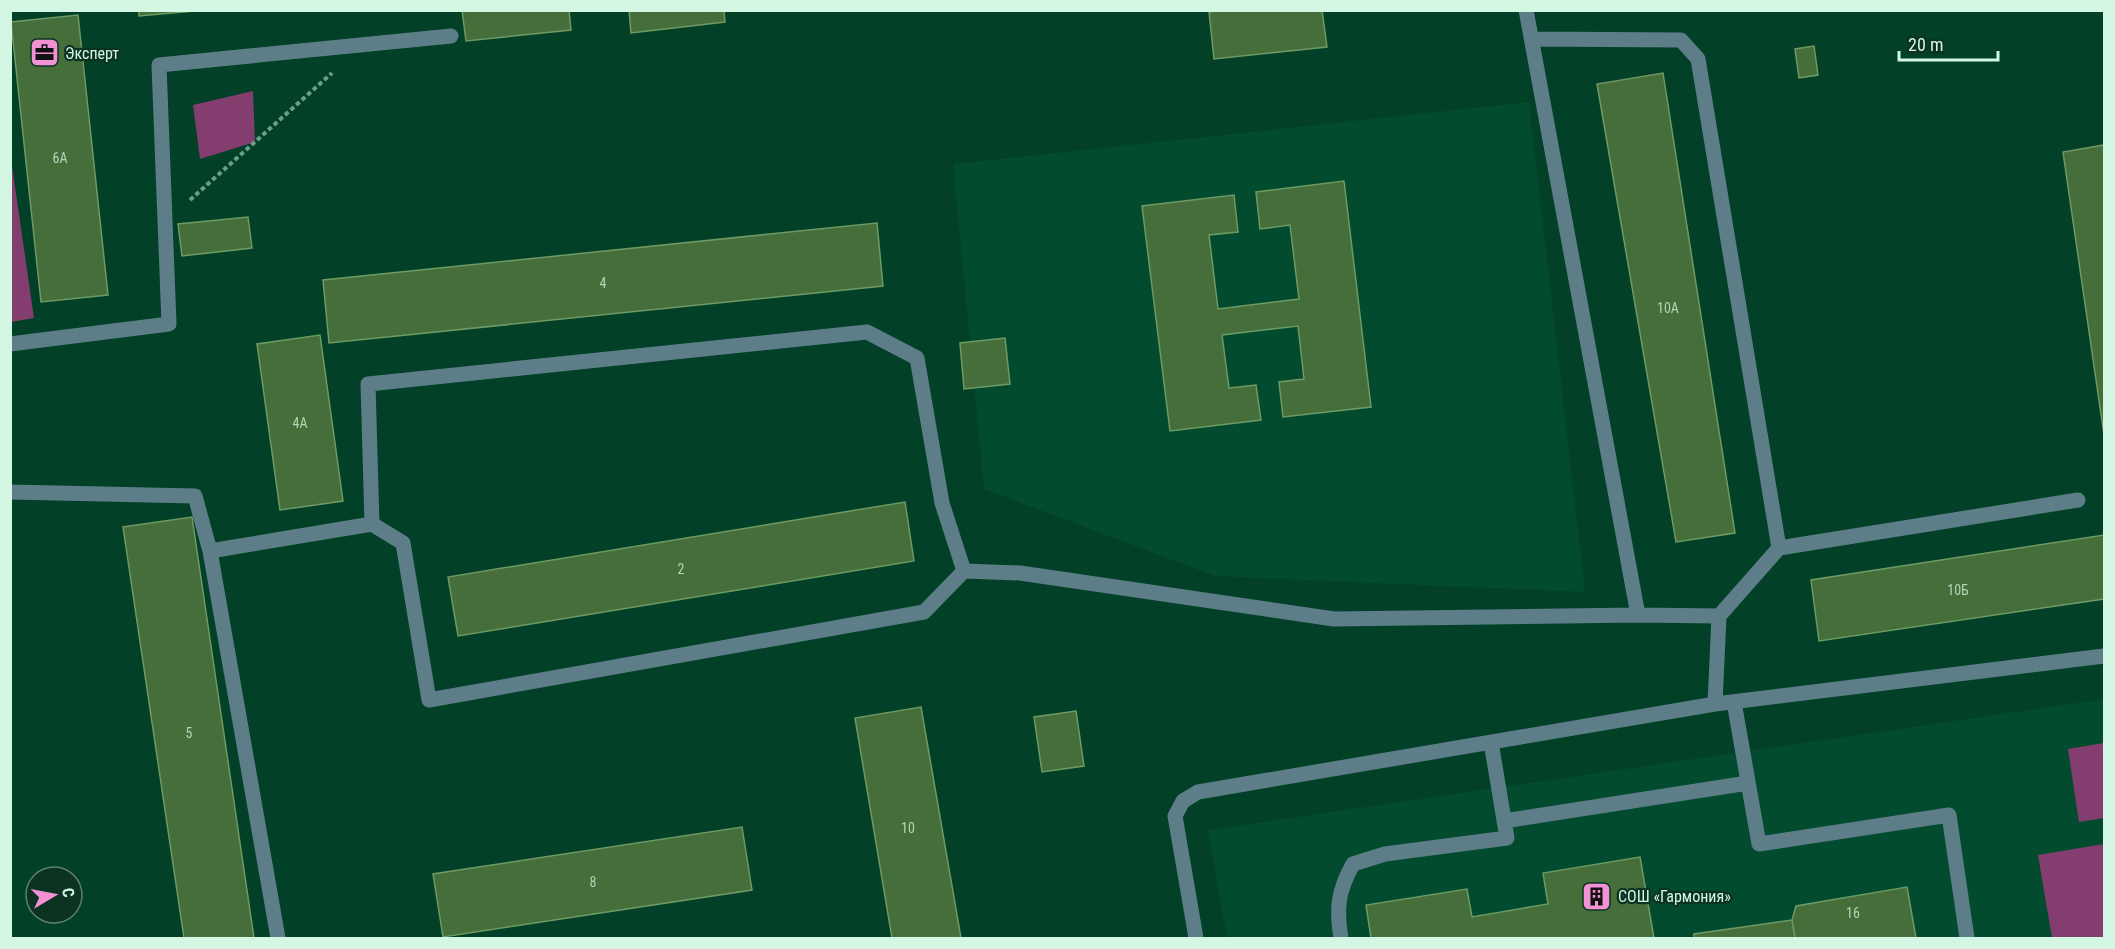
<svg xmlns="http://www.w3.org/2000/svg" width="2115" height="949" viewBox="0 0 2115 949" font-family="'Roboto Condensed',sans-serif">
  <rect width="100%" height="100%" fill="#024027"/>
  <path fill="#034b2e" d="M1529,102L1585,592L1215,576L984,489L953,164Z
    M2104,699V938H1227L1208,830Z"/>
  <path fill="#833e6f" d="M253,91L255,142L200,159L193,105Z
    M10,152L34,318L11,322H10Z
    M2104,743V818L2079,822L2068,749Z
    M2104,844V938H2052L2038,855Z"/>
  <path fill="#456e3a" stroke="#6e9a64" stroke-width="1.5" d="M139,10H206L139,16Z
    M462,10H569L571,30L466,41Z
    M629,10H724L725,22L631,33Z
    M1224,10H1322L1327,47L1214,59L1209,12Z
    M78,15L108,295L41,302L11,22Z
    M1814,46L1818,75L1799,78L1795,49Z
    M1663,73L1735,533L1676,542L1597,84Z
    M2104,145V435L2063,152Z
    M1344,181L1371,407L1283,417L1279,382L1304,379L1298,326L1222,335L1229,388L1256,385L1261,420L1170,431L1142,206L1234,195L1238,232L1209,235L1218,309L1299,299L1290,225L1260,229L1256,192Z
    M248,217L252,248L182,256L178,224Z
    M877,223L883,286L329,343L323,280Z
    M320,335L343,501L280,510L257,344Z
    M1005,338L1010,384L964,389L960,343Z
    M905,502L914,561L458,636L448,577Z
    M192,517L254,938H184L123,527Z
    M2104,535V599L1819,641L1811,580Z
    M921,707L961,938H892L855,718Z
    M1076,711L1084,766L1042,772L1034,717Z
    M742,827L752,890L443,937L433,874Z
    M1640,857L1654,938H1371L1366,905L1467,889L1472,917L1548,904L1543,873Z
    M1907,887L1916,938H1795L1792,920L1796,906Z
    M1792,920L1795,938H1694V934Z"/>
  <g fill="none" stroke-linecap="round" stroke-linejoin="round">
    <path stroke="#6c9d86" stroke-width="4" stroke-dasharray="4.5 3" stroke-linecap="butt" d="M190,200L332,73"/>
    <path stroke="#5d7e89" stroke-width="15" d="M1534,39L1681,40L1698,59L1779,548L2078,500
      M10,344L169,324L159,65L451,36
      M10,492L195,496L210,551L278,938
      M210,551L372,524
      M964,571L924,612L429,700L403,543L372,524L368,384L867,332L917,358L942,503L964,571L1020,573L1334,619L1638,615L1526,10
      M1638,615L1719,616
      M1734,702L1759,844L1949,815L1967,938
      M1715,704L1719,616L1779,548
      M1504,821L1748,783
      M1196,938L1175,816L1183,801L1198,792L1715,704L2104,656
      M1341,938C1336,908 1338,891 1353,864L1385,854L1507,838L1491,742"/>
  </g>
  <defs>
    <symbol id="office-square" viewBox="-11 -11 22 22"><rect x="-9" y="-9" width="18" height="18" rx="4" fill="#f391d5" stroke="#0c3321"/><path d="M-6-3h4V-5.5h4V-3h4V5H-6ZM-1-4.5V-3h2v-1.5ZM-6 0V1H6V0Z" fill="#111"/></symbol>
    <symbol id="building-square" viewBox="-11 -11 22 22"><rect x="-9" y="-9" width="18" height="18" rx="4" fill="#f391d5" stroke="#0c3321"/><path d="M-4-6H4V6H1V3H-1V6H-4ZM-2.5-4.3h1.7v1.8h-1.7ZM.8-4.3h1.7v1.8H.8ZM-2.5-1h1.7V.8h-1.7ZM.8-1h1.7V.8H.8Z" fill="#111"/></symbol>
  </defs>
  <g fill-rule="evenodd">
    <use href="#office-square" x="28" y="36" width="33" height="33"/>
    <use href="#building-square" x="1580" y="880" width="33" height="33"/>
  </g>
  <g text-anchor="middle" stroke-width="4.5" stroke-linejoin="round" paint-order="stroke">
    <g font-size="14" fill="#b0d5b8">
      <text x="60" y="163">6А</text>
      <text x="603" y="288">4</text>
      <text x="1668" y="313">10А</text>
      <text x="300" y="428">4А</text>
      <text x="681" y="574">2</text>
      <text x="1958" y="595">10Б</text>
      <text x="189" y="738">5</text>
      <text x="908" y="833">10</text>
      <text x="593" y="887">8</text>
      <text x="1853" y="918">16</text>
    </g>
    <g font-size="16" fill="#d3f7e2" stroke="#0c3321" text-anchor="start">
      <text x="65" y="59">Эксперт</text>
      <text x="1618" y="902">СОШ «Гармония»</text>
    </g>
  </g>
  <rect width="2115" height="949" fill="none" stroke="#d3f7e2" stroke-width="24"/>
  <g transform="translate(54 895) rotate(80)"><circle r="28" fill="#0c3321" stroke="#5c816e" stroke-width="1.5"/>
  <path d="M0-4.5L10 22L0 15L-10 22Z" fill="#f391d5"/>
  <text y="-9" font-size="16" font-weight="bold" text-anchor="middle" fill="#d3f7e2">С</text>
  </g>
  <path d="M1899 51v9h99v-9" fill="none" stroke="#d3f7e2" stroke-width="3"/>
  <text x="1908" y="51" font-size="18" fill="#d3f7e2" stroke="#0c3321" stroke-width="4.5" paint-order="stroke">20 m</text>
</svg>
